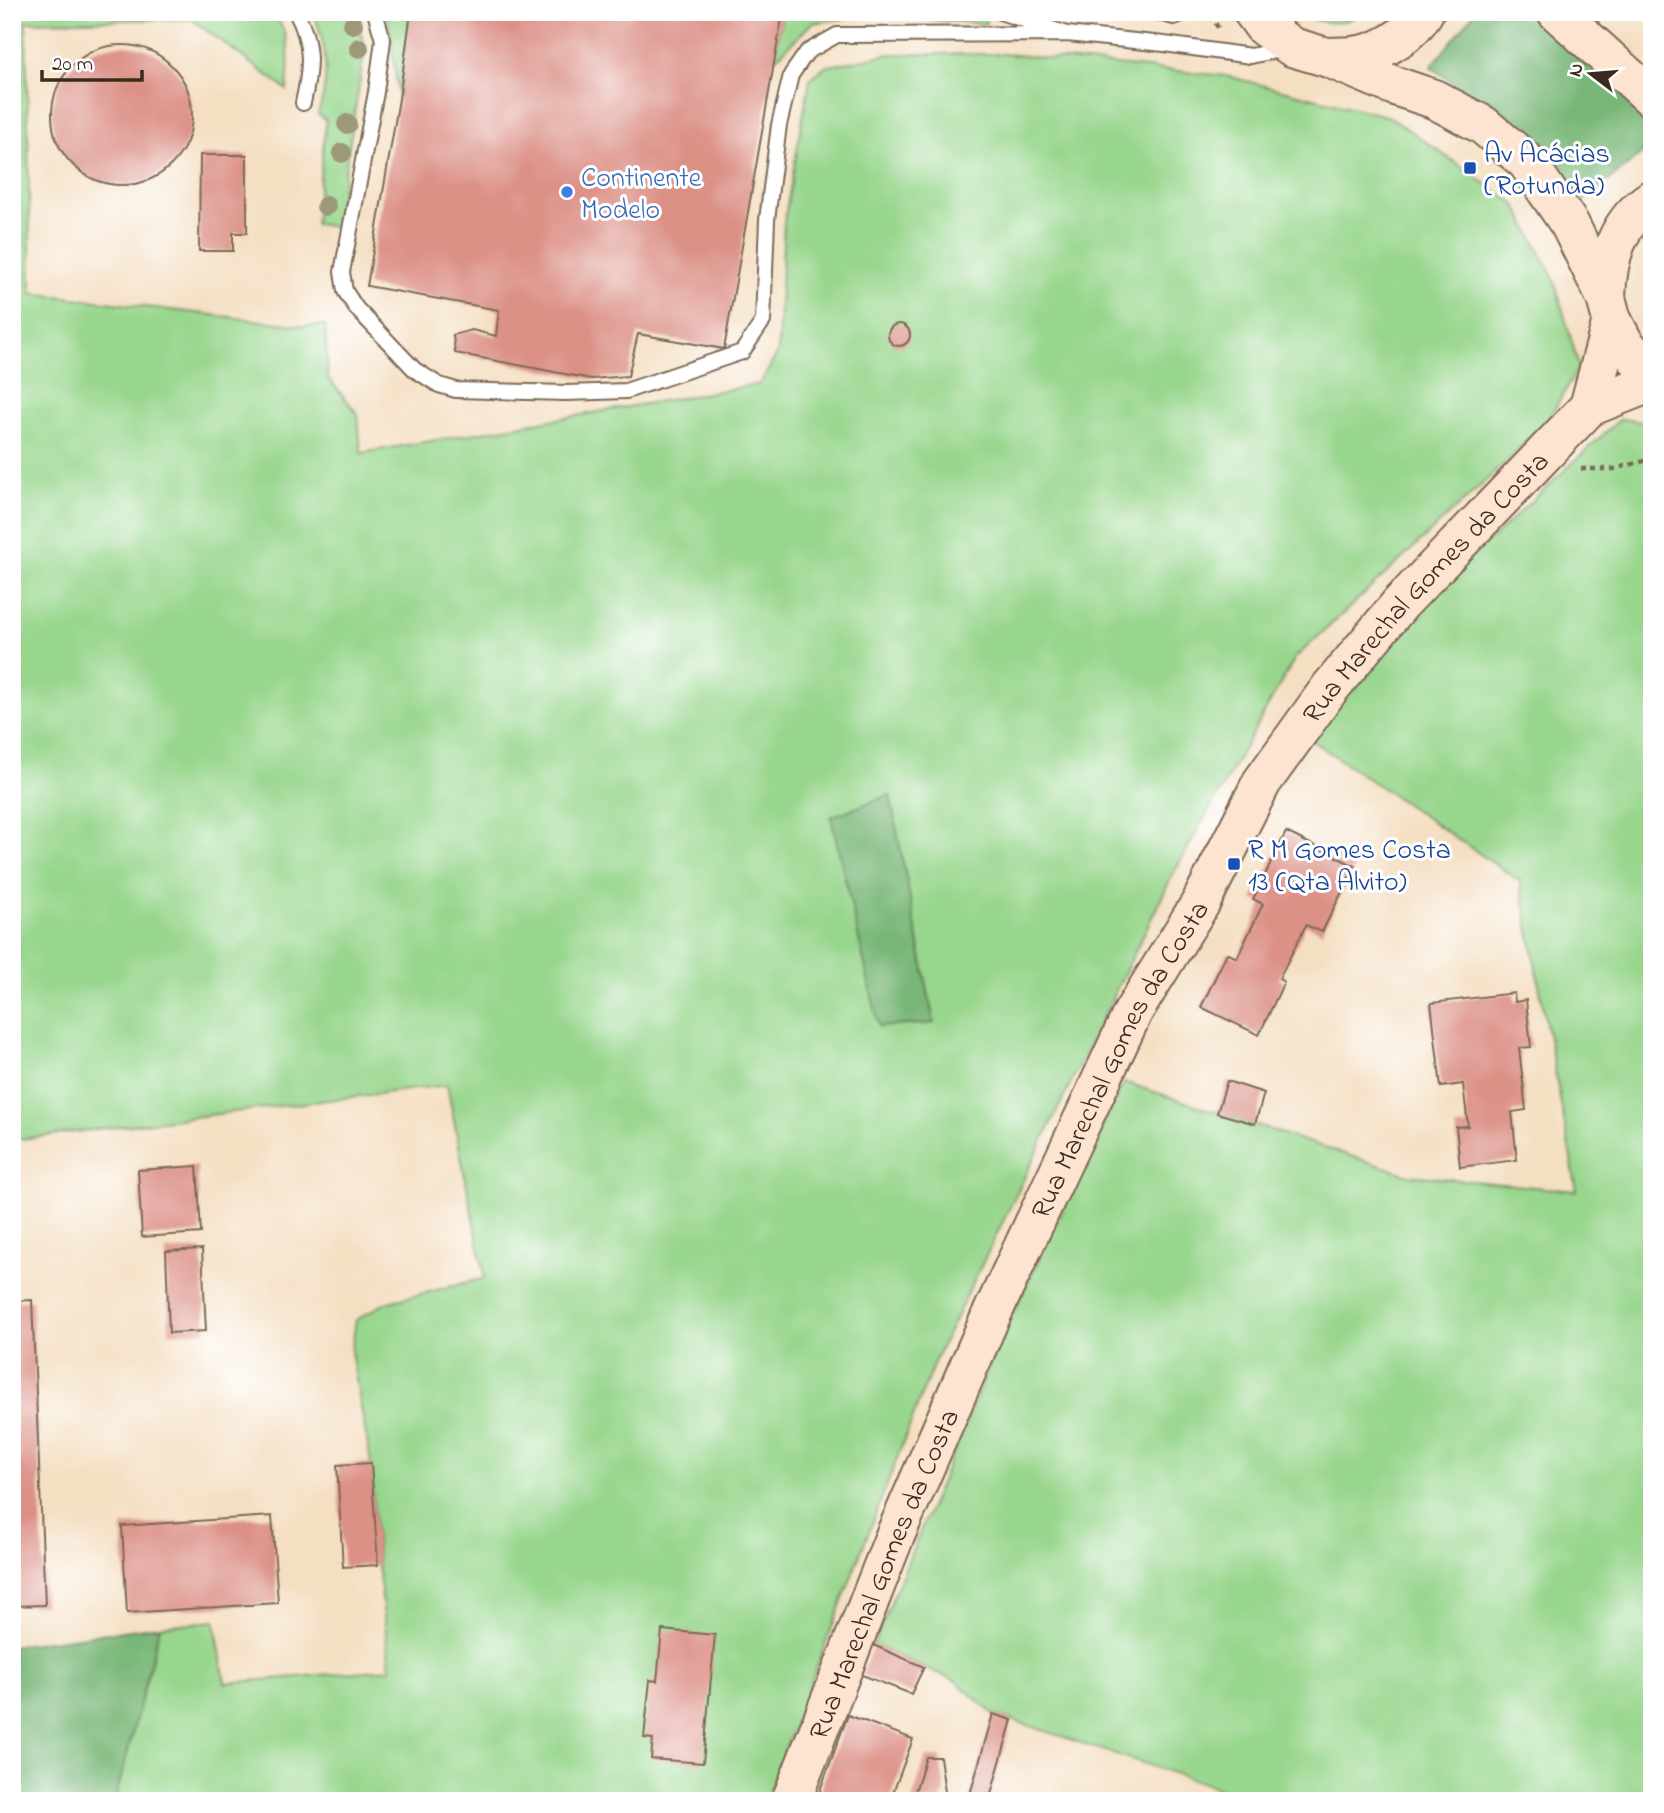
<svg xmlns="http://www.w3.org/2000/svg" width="1664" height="1813" viewBox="0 0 1664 1813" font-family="'Indie Flower',sans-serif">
  <rect width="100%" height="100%" fill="#fff"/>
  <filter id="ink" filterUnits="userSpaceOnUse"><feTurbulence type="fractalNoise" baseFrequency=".0143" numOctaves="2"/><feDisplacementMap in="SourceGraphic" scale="14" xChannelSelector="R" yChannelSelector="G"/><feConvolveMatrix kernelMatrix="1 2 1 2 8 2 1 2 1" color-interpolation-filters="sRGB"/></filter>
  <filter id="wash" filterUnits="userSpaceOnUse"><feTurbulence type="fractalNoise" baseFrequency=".00686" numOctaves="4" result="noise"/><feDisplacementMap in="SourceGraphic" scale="28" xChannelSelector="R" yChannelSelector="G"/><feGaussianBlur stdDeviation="1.57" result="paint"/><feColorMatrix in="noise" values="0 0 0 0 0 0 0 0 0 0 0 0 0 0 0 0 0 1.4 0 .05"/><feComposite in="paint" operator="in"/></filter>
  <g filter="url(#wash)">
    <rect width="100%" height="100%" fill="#f4dfc2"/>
    <path fill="#97d68c" stroke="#698055" stroke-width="2" fill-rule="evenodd" d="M12,12H270C293,30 289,64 287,90L191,19L26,22L31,293L304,326L325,325L328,378L358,414L361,453L760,384L778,352L784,222L810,79L824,67L889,54H1006L1226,76L1390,117L1516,205L1554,279L1579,367L1551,415L1508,460L1295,658L1173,874L935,1360L765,1801H115L160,1626L215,1621L225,1683L390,1669L378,1565L371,1463L351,1352L356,1320L385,1303L485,1278L447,1085L12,1140ZM890,795L934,1022L880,1027L831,817Z
      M313,12H355L365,48L336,227L315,224L326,120L318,114C330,80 327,45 313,12Z
      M387,12H411L399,99Z
      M783,12H970L984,16L986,24L870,15L812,23L774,60Z
      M1297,12H1367C1343,26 1321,26 1297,12Z
      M1620,419L1652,423V1801H1251L1252,1799L993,1714L956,1681L873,1645L1000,1340L1124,1082L1409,1175L1577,1191L1520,881L1311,740L1361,672L1449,578Z"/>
    <path fill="#79b778" stroke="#5a704b" stroke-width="2" d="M1475,12H1533L1652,120L1651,146L1579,205L1492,111L1431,67Z
      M890,795L934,1023L879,1027L831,817Z
      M160,1626L115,1801H12V1646Z"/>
    <g id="blocks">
      <path fill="#dc9187" d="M411,12H783L724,349L638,334L628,376L591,379L455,353L453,335L472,330L496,336L499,310L367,286L399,99Z
        M52 115a70 70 0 1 1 140 0a70 70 0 1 1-140 0Z
        M200,155H247V233H233V251H199Z
        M888 335a11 11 0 1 1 22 0a11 11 0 1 1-22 0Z
        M1286,832L1355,866L1322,932L1306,925L1279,979L1284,982L1259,1035L1201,1007L1227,953L1237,958L1263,904L1253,899Z
        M1514,993L1515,1002L1526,1000L1531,1047L1519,1048L1526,1110L1512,1112L1517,1160L1460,1167L1456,1127L1468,1126L1463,1084L1441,1087L1431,1003Z
        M1227,1081L1264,1093L1255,1124L1217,1113Z
        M197,1166L201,1233L142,1237L138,1170Z
        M202,1249L206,1331L169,1333L166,1251Z
        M32,1300L45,1605L12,1606V1301Z
        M371,1463L378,1565L343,1567L337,1465Z
        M272,1516L278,1603L127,1613L122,1526Z
        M662,1630L715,1635L703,1763L651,1759L653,1739L644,1738L650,1680L657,1681Z
        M873,1645L924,1667L911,1694L862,1675Z
        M993,1714L1012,1720L989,1801H977L969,1798Z
        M848,1715L913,1739L890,1801H816Z
        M926,1757H940L945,1792L940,1801H912Z"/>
    </g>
  </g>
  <g filter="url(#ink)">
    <use href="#blocks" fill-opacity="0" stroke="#7c6957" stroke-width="2"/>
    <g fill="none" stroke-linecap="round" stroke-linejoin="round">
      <defs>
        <path id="lane" d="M296,12C313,44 311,68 303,103
          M375,12L383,40L376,92L342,272L345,291L356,308L415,370L439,385L456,390L566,393L626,391L742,352L763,321L767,220L779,125L791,75L807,52L837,35L1067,34
          M1000,12L1067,34L1164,44L1251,56L1283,49
          M1156,12L1174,17L1185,12"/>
        <g id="secondary">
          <path d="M1253,12L1264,27L1292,47L1326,57L1395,86L1434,99L1483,125L1527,162L1570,225L1606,298L1612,320L1624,343L1641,363L1652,371"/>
          <path d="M1557,12L1652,98"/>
          <path d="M1326,57C1337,57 1349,57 1360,55C1384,51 1412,33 1424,12"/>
          <path d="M1606,298C1607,258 1617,222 1652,199"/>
          <path d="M1589,407L1612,320"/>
          <path id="s1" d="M791,1801L894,1538L990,1318L1133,1012L1200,904L1262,782L1330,688L1400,604L1589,407L1652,382"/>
        </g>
      </defs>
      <use href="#lane" stroke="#7c6957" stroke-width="18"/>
      <use href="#secondary" stroke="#7c6957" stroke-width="42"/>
      <path stroke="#7c6957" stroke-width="4.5" stroke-dasharray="5 5" stroke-linecap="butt" d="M1210,15L1219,29
        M1581,469H1614L1652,459"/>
      <use href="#lane" stroke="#fff" stroke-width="14"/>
      <use href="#secondary" stroke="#fde4d0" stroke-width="38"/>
    </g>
    <g fill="#9e987a">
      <circle cx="353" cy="24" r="10"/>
      <circle cx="359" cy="48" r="10"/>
      <circle cx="347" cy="124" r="10"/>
      <circle cx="342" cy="153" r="10"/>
      <circle cx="326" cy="206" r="10"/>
    </g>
  </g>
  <g fill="#1a4fb4" stroke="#fff" stroke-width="2.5">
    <rect x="1463" y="161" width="14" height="14" rx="3.5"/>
    <rect x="1227" y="857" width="14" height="14" rx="3.5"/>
  </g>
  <circle fill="#3f7fe0" stroke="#fff" stroke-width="2.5" cx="567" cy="192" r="7"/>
  <g text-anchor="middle" stroke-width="6" stroke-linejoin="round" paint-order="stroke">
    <g font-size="28" fill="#164399" stroke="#fff" text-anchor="start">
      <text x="1484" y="162">Av Acácias<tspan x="1484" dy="32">(Rotunda)</tspan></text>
      <text x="1248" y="858">R M Gomes Costa<tspan x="1248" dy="32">13 (Qta Alvito)</tspan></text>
    </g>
    <g font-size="28" fill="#366cbe" stroke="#fff" text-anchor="start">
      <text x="581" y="186">Continente<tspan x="581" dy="32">Modelo</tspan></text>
    </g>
    <g font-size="28" fill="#3b2a1e" stroke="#fff">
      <text dy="10" stroke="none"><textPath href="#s1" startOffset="1379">Rua Marechal Gomes da Costa</textPath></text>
      <text dy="10" stroke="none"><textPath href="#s1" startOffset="812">Rua Marechal Gomes da Costa</textPath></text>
      <text dy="10" stroke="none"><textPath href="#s1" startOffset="245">Rua Marechal Gomes da Costa</textPath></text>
    </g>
  </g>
  <rect width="1664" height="1813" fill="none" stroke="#fff" stroke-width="42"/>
  <g transform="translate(1591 74) rotate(286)" stroke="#ffffff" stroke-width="5" paint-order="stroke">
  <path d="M0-5L12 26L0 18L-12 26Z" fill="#3b2a1e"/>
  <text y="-10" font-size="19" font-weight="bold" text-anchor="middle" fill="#3b2a1e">N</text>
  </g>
  <path d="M42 70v10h100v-10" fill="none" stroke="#3b2a1e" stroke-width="3.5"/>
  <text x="52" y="70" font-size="21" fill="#3b2a1e" stroke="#ffffff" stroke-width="5" paint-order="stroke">20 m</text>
</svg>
